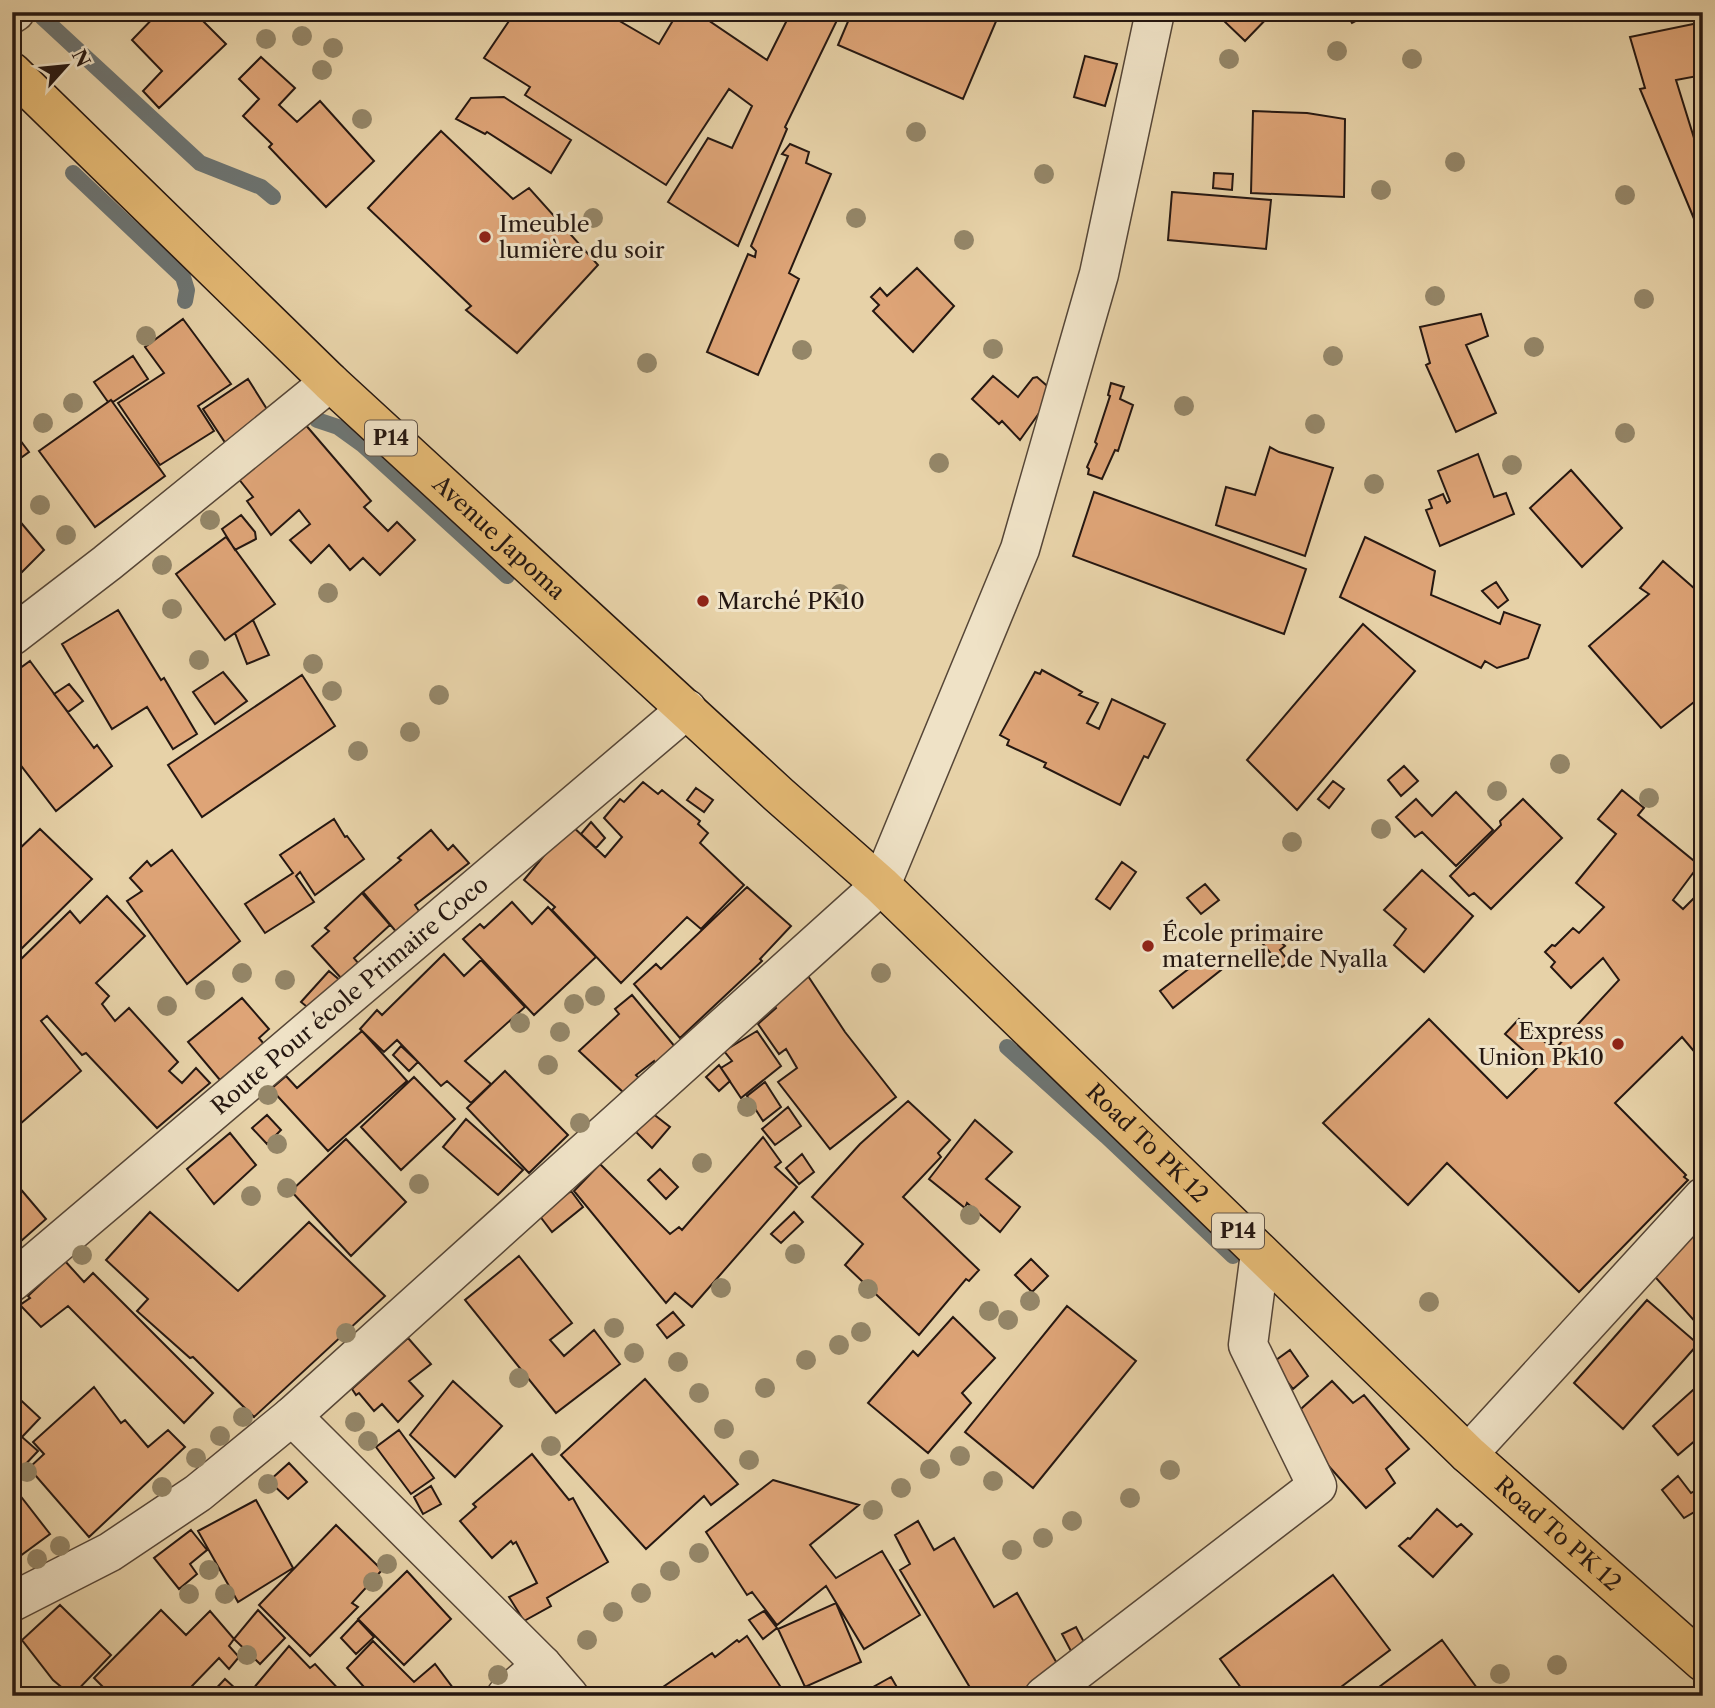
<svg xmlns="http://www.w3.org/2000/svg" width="1715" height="1708" viewBox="0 0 1715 1708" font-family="'Libre Caslon Text',serif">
  <rect width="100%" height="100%" fill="#e7d2a8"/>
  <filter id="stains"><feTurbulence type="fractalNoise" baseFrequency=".00286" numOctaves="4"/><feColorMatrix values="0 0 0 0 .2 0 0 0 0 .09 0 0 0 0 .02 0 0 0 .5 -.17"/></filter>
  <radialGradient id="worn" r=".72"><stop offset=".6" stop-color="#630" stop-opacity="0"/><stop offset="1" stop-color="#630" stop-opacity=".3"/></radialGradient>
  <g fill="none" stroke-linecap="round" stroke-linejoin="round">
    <path stroke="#6d7573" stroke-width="16" d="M42,17L200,163L261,187L273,197
      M73,173L183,277L187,290L185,301
      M317,420L338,427L363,445L507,576
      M1007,1047L1106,1136L1233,1256"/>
  </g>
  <path fill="#dea477" stroke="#251711" stroke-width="2" d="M159,12H194L226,44L159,108L143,91L162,71L132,40Z
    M515,12H604L659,44L678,12H696L767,60L791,12H841L785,127L787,129L738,246L668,202L708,138L732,148L752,106L729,89L666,185L525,95L530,87L484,58Z
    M852,12H1000L963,99L838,45Z
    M1231,12H1273L1245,41L1224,21Z
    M1346,12H1373L1352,23Z
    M1703,22V75L1676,80L1703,167L1702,238L1640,89L1645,88L1630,37Z
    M1085,56L1117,64L1105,106L1074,97Z
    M261,57L295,88L279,105L297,122L320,101L374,161L326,207L269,147L272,144L243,116L259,99L239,79Z
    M504,97L571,140L551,173L487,132L485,134L456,119L471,98Z
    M1253,111L1307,113L1345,119L1344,197L1251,193Z
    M441,131L513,199L529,188L598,265L517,353L466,310L471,306L368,208Z
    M790,144L809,152L806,163L831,174L789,273L799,279L758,375L707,352L748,254L755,257L756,251L751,246L788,156L782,154Z
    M1214,173L1233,174L1232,190L1213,188Z
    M1172,192L1271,200L1266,249L1168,240Z
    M917,268L954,306L913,352L873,311L879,305L871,297L880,288L887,296Z
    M1481,314L1488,336L1466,345L1496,413L1456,432L1426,365L1430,363L1420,327Z
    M183,319L231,384L198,406L214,431L160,465L118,403L164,373L145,347Z
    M133,356L148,379L113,402L111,400L108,402L94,382Z
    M993,376L1018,397L1033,378L1037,377L1054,392L1020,440L1002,421L999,424L972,399Z
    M248,379L270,414L226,444L203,409Z
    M1111,383L1124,387L1120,399L1133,405L1118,451L1115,450L1102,479L1088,474L1089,469L1087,467L1097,444L1095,442L1110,396L1108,395Z
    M111,400L165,476L95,527L39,451Z
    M304,423L371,501L364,507L388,531L397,522L415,540L380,575L363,558L350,570L329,545L311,563L290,540L310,524L299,510L271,535L247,501L253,497L234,473Z
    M17,436L29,452L15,462L12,458V439Z
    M1270,447L1279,452L1333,468L1305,556L1216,525L1226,487L1255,495Z
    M1478,454L1494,497L1506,493L1514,514L1440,546L1426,510L1432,508L1429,500L1443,494L1447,503L1450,501L1438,471Z
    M1571,470L1622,528L1582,567L1530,508Z
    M1094,492L1306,569L1284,634L1073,556Z
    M12,512L44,550L12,582Z
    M241,515L255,532L256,539L235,550L222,529Z
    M226,537L275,604L225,640L176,574Z
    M1365,537L1435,571L1431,595L1500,624L1504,612L1540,625L1528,658L1497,668L1485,661L1481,668L1340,597Z
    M1663,561L1703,596V695L1661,728L1589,646L1649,594L1640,588Z
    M1496,582L1508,600L1498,608L1482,591Z
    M118,610L161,680L164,678L197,734L173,749L147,707L112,729L62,644Z
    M253,620L269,655L247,664L235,633Z
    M1363,624L1415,671L1297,810L1247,760Z
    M30,661L94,748L97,745L112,766L56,811L12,754V674Z
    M1042,670L1082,692L1079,695L1098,703L1087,723L1099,729L1112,699L1165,724L1148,758L1144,756L1120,805L1044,767L1046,763L1007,745L1009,740L1000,735L1035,672L1040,674Z
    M223,672L247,701L215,724L193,692Z
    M302,675L335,726L202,817L168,765Z
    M69,684L83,701L68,712L54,694Z
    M1404,766L1418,781L1401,796L1388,780Z
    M1333,781L1344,789L1329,808L1318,799Z
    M643,782L658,794L662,790L700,821L698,824L708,833L700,843L744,885L701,929L687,917L621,983L552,910L555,907L524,880L570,824L605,857L622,837L604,818L620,799L624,802Z
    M696,788L713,800L704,812L687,800Z
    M1622,790L1644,808L1638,815L1699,865L1673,900L1683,909L1701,891L1703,892V1014L1699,1018L1703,1022V1062L1682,1037L1615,1103L1686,1175L1684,1177L1688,1180L1579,1292L1447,1163L1408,1205L1323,1123L1429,1019L1507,1098L1540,1065L1505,1034L1519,1019L1554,1050L1619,980L1603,958L1571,988L1551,967L1555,962L1545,952L1552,945L1555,946L1573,928L1579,933L1604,907L1576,883L1616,834L1598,819Z
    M1456,792L1493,830L1456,866L1422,832L1415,837L1396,817L1416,799L1432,816Z
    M1523,799L1562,838L1491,909L1474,893L1469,896L1450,876L1501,825L1500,821Z
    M334,819L345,837L347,836L364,859L315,895L300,872L296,876L314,902L265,933L245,904L293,873L280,855Z
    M591,822L605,838L596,848L581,834Z
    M40,829L92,879L12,958V856Z
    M431,830L448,850L453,845L469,863L415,905L421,914L398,934L363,892L401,860L398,858Z
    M172,850L240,941L187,984L127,901L142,891L130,878L147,861L151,866Z
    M1122,862L1136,872L1110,909L1096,899Z
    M1422,870L1473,916L1424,972L1394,945L1406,929L1384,910Z
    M1205,884L1219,900L1201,914L1187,898Z
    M747,887L791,926L760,959L762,961L680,1038L634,984L656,964L661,969Z
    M362,893L390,925L354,958L358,963L341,978L312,946L329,931L325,928Z
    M107,896L145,936L96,983L109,996L102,1004L115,1021L129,1008L178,1062L169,1071L182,1083L196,1068L210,1083L157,1128L86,1053L82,1055L47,1016L41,1021L81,1071L12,1131V968L70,911L80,923Z
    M512,902L532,924L548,907L596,957L534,1015L463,939L480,924L484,928Z
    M1274,936L1285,946L1280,950L1289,962L1282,967L1263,944Z
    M444,954L464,976L481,960L525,1007L465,1061L491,1084L471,1103L447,1081L441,1086L397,1040L384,1052L360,1029L377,1010L382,1015Z
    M1208,954L1221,970L1173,1008L1160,991Z
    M329,971L342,982L317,1015L301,1002Z
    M808,976L845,1032L896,1097L830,1149L778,1082L797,1068L786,1049L779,1054L758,1024L776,1008L768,995Z
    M632,995L676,1048L656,1066L654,1061L636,1075L639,1078L624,1093L579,1051L619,1014L615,1009Z
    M242,998L269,1029L259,1038L264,1044L220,1080L188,1042Z
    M362,1031L407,1081L328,1151L271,1089L286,1076L297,1088Z
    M757,1031L781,1066L741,1098L721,1068L732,1061L724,1051Z
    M401,1046L418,1062L409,1071L393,1055Z
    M719,1065L730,1081L719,1091L706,1077Z
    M505,1071L568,1135L529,1173L467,1108Z
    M414,1077L455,1119L401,1170L361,1127Z
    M765,1082L781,1107L763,1121L747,1096Z
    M908,1101L950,1140L938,1153L941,1157L903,1197L979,1270L969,1281L966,1279L919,1335L845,1265L863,1244L812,1197L860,1144Z
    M788,1107L801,1126L775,1145L762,1129Z
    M652,1113L670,1127L652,1148L636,1132Z
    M267,1115L281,1130L267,1144L252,1128Z
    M466,1119L523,1170L498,1195L443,1147Z
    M975,1120L1012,1152L986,1179L1020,1207L1000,1232L967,1203L965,1208L929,1179Z
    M230,1133L256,1165L214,1204L187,1169Z
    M763,1137L781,1162L775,1167L797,1187L692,1307L675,1293L666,1303L574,1191L600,1164L670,1234L679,1227L682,1230Z
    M346,1139L406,1202L351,1256L291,1191Z
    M802,1154L814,1172L799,1184L786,1168Z
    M660,1169L678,1187L666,1199L648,1180Z
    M12,1179L46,1219L12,1249Z
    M571,1191L583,1207L552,1232L539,1215Z
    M150,1212L238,1291L309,1222L385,1296L254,1417L193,1357L190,1358L137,1311L148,1299L106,1260Z
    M794,1212L803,1222L781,1243L771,1234Z
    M1703,1222V1321L1698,1325L1649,1270Z
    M519,1256L572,1323L550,1340L564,1356L594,1330L620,1364L556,1413L465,1300Z
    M1031,1259L1048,1276L1032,1292L1015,1275Z
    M65,1261L84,1282L93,1273L213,1393L184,1423L68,1306L41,1327L20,1305L30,1298L28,1296Z
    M1647,1300L1698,1344L1623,1429L1574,1383Z
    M1067,1306L1136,1361L1033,1488L965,1432Z
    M673,1312L684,1325L667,1338L657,1325Z
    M953,1317L995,1358L962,1393L971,1403L928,1453L868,1403L913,1351L918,1356Z
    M408,1338L431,1364L409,1381L423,1396L398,1422L382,1404L374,1411L359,1393L356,1395L352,1389Z
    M1290,1350L1308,1376L1293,1389L1272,1363Z
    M645,1379L738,1484L711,1505L704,1496L646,1549L561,1455Z
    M453,1381L502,1426L455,1477L410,1435Z
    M1332,1381L1353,1403L1364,1395L1409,1449L1386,1469L1395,1483L1366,1508L1302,1436L1292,1417Z
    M1703,1381V1434L1678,1455L1653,1426Z
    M94,1387L121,1423L125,1420L148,1447L168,1430L185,1447L89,1537L29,1468L44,1454L33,1442Z
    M12,1392L40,1418L22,1437L38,1451L21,1469L12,1461Z
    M399,1430L434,1478L411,1494L376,1447Z
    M532,1454L569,1500L573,1498L608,1562L547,1598L551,1606L524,1621L509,1597L537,1583L516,1542L513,1544L511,1541L492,1558L460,1521L476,1507L473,1504Z
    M289,1463L307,1482L288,1499L269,1481Z
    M1678,1476L1691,1493L1703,1486V1520L1698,1510L1684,1518L1662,1490Z
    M773,1480L859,1505L810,1545L836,1578L882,1551L920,1615L864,1649L826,1586L777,1625L752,1592L747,1595L706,1532Z
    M12,1485L50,1534L12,1562Z
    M431,1486L441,1504L423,1514L414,1497Z
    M256,1500L293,1568L238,1602L198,1531Z
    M1437,1509L1457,1527L1461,1524L1472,1534L1433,1577L1399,1546L1408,1538L1410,1539Z
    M918,1521L934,1550L954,1538L994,1607L1017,1593L1059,1667L1013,1696H975L900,1570L910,1564L895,1535Z
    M336,1525L382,1570L352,1603L358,1607L310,1656L259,1605Z
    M191,1530L207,1550L190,1564L197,1574L179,1589L154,1558Z
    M407,1571L451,1619L404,1665L358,1619Z
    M1333,1575L1390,1650L1329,1696H1247L1220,1659Z
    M836,1603L861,1662L805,1687L778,1629Z
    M60,1605L111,1655L72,1696L53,1680L22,1640Z
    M161,1610L186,1635L210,1611L234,1639L258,1610L285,1638L260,1664L234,1639L229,1646L239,1657L229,1669L219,1658L192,1686L201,1696H112L94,1678Z
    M764,1611L777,1628L763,1639L749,1620Z
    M358,1620L374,1637L356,1654L341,1638Z
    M1076,1627L1086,1646L1072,1653L1062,1634Z
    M747,1636L782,1689L775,1696H650L712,1653L715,1657L737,1640L739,1642Z
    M1442,1640L1477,1688L1467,1696H1367Z
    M373,1641L414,1682L435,1664L459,1696H372L347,1668Z
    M289,1646L310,1668L315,1664L345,1696H247Z
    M891,1677L902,1696H857Z
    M225,1679L236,1689L230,1696H209Z"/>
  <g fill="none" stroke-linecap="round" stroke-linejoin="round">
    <defs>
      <g id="street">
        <path d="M12,14L15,12"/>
        <path d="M12,636L107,563L330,382"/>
        <path id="s1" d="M12,1282L687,709"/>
        <path d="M292,1416L542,1665L569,1696"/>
        <path d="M1468,1454L1703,1197"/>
        <path d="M12,1602L110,1552L198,1493L292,1416L881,885L1020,549L1099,274L1155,12"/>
        <path d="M506,1696L542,1665"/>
        <path d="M1044,1696L1317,1486L1248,1345L1260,1253"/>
      </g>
      <g id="primary">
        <path id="s2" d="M12,72L330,382L779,795L881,885L1468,1454L1703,1662"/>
      </g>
    </defs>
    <use href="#street" stroke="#564637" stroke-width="41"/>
    <use href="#primary" stroke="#251711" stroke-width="41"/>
    <use href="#street" stroke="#efe2c6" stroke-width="38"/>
    <use href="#primary" stroke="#e4b974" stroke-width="38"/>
  </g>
  <g fill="#948668">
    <circle cx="302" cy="36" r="10"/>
    <circle cx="266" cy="39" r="10"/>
    <circle cx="333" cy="48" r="10"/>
    <circle cx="1337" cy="51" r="10"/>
    <circle cx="1229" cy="59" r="10"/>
    <circle cx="1412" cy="59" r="10"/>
    <circle cx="322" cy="70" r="10"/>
    <circle cx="362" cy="119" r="10"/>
    <circle cx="916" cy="132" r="10"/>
    <circle cx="1455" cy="162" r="10"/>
    <circle cx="1044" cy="174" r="10"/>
    <circle cx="1381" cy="190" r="10"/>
    <circle cx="1625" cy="195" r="10"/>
    <circle cx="593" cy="218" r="10"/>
    <circle cx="856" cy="218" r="10"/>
    <circle cx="964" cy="240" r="10"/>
    <circle cx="1435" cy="296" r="10"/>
    <circle cx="1644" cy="299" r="10"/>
    <circle cx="146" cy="336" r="10"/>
    <circle cx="1534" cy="347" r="10"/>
    <circle cx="993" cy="349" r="10"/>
    <circle cx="802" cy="350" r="10"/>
    <circle cx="1333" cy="356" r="10"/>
    <circle cx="647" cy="363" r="10"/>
    <circle cx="73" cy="403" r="10"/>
    <circle cx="1184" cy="406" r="10"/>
    <circle cx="43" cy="423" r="10"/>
    <circle cx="1315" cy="424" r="10"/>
    <circle cx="1625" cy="433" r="10"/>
    <circle cx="939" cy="463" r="10"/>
    <circle cx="1512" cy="465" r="10"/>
    <circle cx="1374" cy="484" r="10"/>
    <circle cx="40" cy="505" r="10"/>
    <circle cx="210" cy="520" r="10"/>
    <circle cx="66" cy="535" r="10"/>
    <circle cx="162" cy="565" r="10"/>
    <circle cx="328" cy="593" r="10"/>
    <circle cx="840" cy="594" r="10"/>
    <circle cx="172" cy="609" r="10"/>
    <circle cx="199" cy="660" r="10"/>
    <circle cx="313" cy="664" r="10"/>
    <circle cx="332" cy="691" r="10"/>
    <circle cx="439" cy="695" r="10"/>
    <circle cx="410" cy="732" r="10"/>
    <circle cx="358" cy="751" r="10"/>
    <circle cx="1560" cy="764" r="10"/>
    <circle cx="1497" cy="791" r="10"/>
    <circle cx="1649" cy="798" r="10"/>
    <circle cx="1381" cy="829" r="10"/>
    <circle cx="1292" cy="842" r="10"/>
    <circle cx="242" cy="973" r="10"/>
    <circle cx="881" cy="973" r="10"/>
    <circle cx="285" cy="980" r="10"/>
    <circle cx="205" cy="990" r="10"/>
    <circle cx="595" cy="996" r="10"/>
    <circle cx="574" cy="1004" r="10"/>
    <circle cx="167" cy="1006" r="10"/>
    <circle cx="520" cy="1023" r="10"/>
    <circle cx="560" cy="1032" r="10"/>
    <circle cx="548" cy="1065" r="10"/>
    <circle cx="268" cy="1095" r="10"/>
    <circle cx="747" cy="1107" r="10"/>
    <circle cx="580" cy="1123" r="10"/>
    <circle cx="277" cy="1144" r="10"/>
    <circle cx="702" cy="1163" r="10"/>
    <circle cx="419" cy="1184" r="10"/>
    <circle cx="287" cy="1188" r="10"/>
    <circle cx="251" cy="1196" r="10"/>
    <circle cx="970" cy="1215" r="10"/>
    <circle cx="795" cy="1254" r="10"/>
    <circle cx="82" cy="1255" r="10"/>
    <circle cx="721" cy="1288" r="10"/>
    <circle cx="868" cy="1289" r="10"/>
    <circle cx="1030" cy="1301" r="10"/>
    <circle cx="1429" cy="1302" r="10"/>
    <circle cx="989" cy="1311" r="10"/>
    <circle cx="1008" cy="1320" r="10"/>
    <circle cx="614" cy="1328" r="10"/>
    <circle cx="861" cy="1332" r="10"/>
    <circle cx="346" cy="1333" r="10"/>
    <circle cx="839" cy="1345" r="10"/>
    <circle cx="634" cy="1353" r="10"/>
    <circle cx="806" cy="1360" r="10"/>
    <circle cx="678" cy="1362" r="10"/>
    <circle cx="519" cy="1378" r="10"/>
    <circle cx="765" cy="1388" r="10"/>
    <circle cx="699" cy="1393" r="10"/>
    <circle cx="243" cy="1417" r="10"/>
    <circle cx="355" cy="1422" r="10"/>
    <circle cx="724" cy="1429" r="10"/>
    <circle cx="220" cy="1436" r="10"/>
    <circle cx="368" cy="1441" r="10"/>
    <circle cx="551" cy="1446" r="10"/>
    <circle cx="960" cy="1456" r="10"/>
    <circle cx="196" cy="1458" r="10"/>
    <circle cx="749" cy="1460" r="10"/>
    <circle cx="930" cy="1469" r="10"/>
    <circle cx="1170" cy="1470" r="10"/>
    <circle cx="27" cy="1472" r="10"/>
    <circle cx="993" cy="1481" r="10"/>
    <circle cx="268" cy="1484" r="10"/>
    <circle cx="162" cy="1487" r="10"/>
    <circle cx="901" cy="1488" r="10"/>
    <circle cx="1130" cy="1498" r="10"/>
    <circle cx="873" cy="1510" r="10"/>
    <circle cx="1072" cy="1521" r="10"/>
    <circle cx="1043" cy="1538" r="10"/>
    <circle cx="60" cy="1546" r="10"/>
    <circle cx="1012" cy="1550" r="10"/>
    <circle cx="699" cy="1553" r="10"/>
    <circle cx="37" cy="1559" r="10"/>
    <circle cx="387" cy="1564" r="10"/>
    <circle cx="209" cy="1570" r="10"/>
    <circle cx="670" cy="1571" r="10"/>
    <circle cx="373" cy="1582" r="10"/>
    <circle cx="641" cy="1593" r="10"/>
    <circle cx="189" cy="1594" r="10"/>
    <circle cx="225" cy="1594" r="10"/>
    <circle cx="613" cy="1612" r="10"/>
    <circle cx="587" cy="1640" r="10"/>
    <circle cx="247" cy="1655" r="10"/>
    <circle cx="1557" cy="1665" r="10"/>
    <circle cx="1500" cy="1674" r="10"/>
    <circle cx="498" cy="1675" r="10"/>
  </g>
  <g fill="#8f2418" stroke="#efe2c6" stroke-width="2.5">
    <circle cx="485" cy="237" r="7"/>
    <circle cx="703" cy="601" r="7"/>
    <circle cx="1148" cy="946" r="7"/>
    <circle cx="1618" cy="1044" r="7"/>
  </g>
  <g text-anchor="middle" stroke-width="6" stroke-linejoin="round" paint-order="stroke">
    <g fill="#efe2c6" stroke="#625447" stroke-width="2">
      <rect x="365" y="420.5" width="52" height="35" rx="5"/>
      <rect x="1212" y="1213.5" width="52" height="35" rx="5"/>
    </g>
    <g font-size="21" font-weight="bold" fill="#251711">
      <text x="391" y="445">P14</text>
      <text x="1238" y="1238">P14</text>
    </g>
    <g font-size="23" fill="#251711" stroke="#efe2c6" text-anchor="start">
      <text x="499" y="232">Imeuble<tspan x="499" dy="26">lumière du soir</tspan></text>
      <text x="717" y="609">Marché PK10</text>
      <text x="1162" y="941">École primaire<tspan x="1162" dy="26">maternelle de Nyalla</tspan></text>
      <text x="1604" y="1039" text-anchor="end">Express<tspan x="1604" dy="26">Union Pk10</tspan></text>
    </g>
    <g font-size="23" fill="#251711" stroke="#efe2c6">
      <text dy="8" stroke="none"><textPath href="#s2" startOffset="674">Avenue Japoma</textPath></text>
      <text dy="8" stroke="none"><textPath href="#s1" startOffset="443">Route Pour école Primaire Coco</textPath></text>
      <text dy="8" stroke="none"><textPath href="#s2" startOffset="1561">Road To PK 12</textPath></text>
      <text dy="8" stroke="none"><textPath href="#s2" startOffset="2128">Road To PK 12</textPath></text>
    </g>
  </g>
  <rect width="1715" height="1708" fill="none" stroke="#e7d2a8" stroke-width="42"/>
  <rect x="14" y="14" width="1687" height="1680" fill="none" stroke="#251711" stroke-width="3.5"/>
  <rect x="21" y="21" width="1673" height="1666" fill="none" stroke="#251711" stroke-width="2"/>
  <g transform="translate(66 66) rotate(63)" stroke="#efe2c6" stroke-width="5" paint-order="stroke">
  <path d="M0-5L12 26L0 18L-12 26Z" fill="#251711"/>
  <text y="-10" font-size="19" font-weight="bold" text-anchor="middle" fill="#251711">N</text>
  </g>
  <rect width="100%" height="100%" filter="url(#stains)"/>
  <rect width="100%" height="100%" fill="url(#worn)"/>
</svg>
